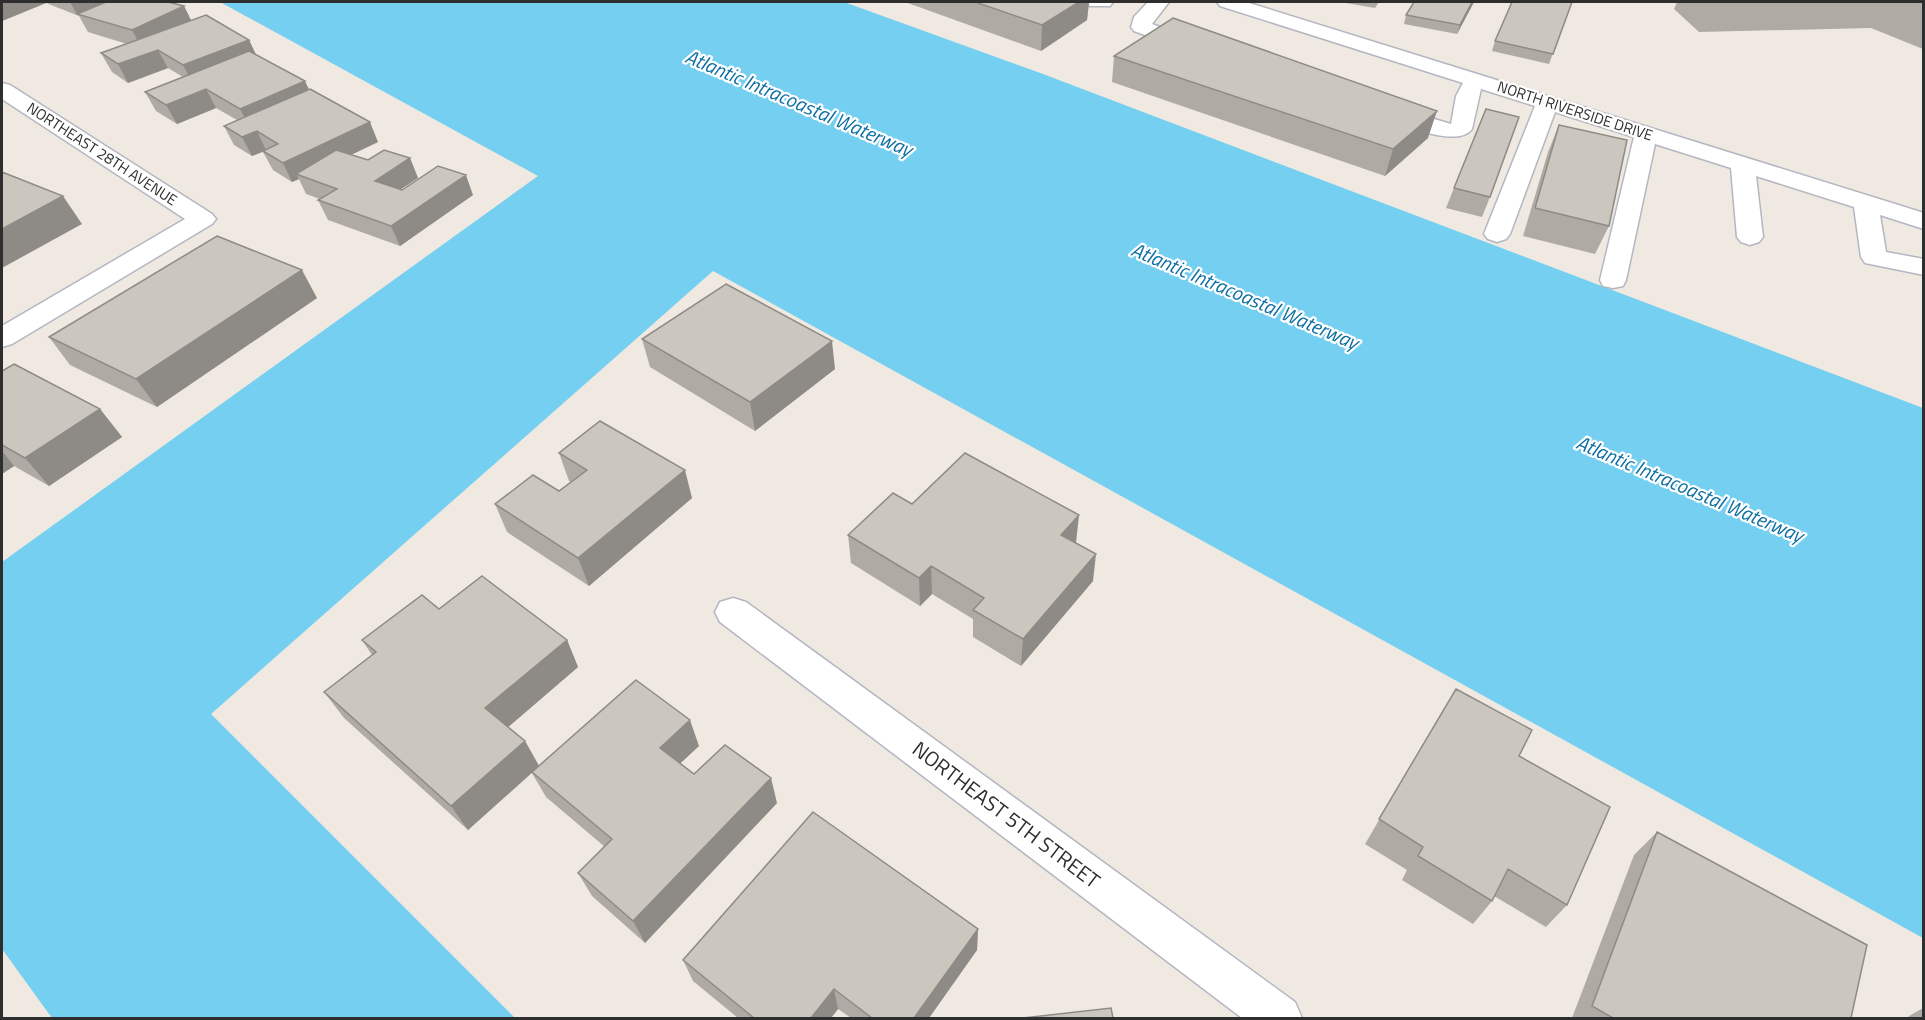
<svg xmlns="http://www.w3.org/2000/svg" width="1925" height="1020" viewBox="0 0 1925 1020" font-family="'Titillium Web',sans-serif">
  <rect width="100%" height="100%" fill="#efe9e1"/>
  <path fill="#75cff0" d="M220,2H844L1043,74L1923,408V938L713,271L211,714L515,1018H52L2,949V562L538,176Z"/>
  <g fill="none" stroke-linecap="round" stroke-linejoin="round">
    <defs>
      <path id="minor" d="M1087,2H1113L1110,6H1090Z
        M1148,2H1169L1152,24L1200,42L1203,46L1200,50H1186L1134,31L1131,27L1134,17Z
        M1217,2H1246L1924,213V229L1880,215L1886,252L1924,259V275L1865,263L1861,257L1854,207L1756,176L1763,237L1759,242L1750,245L1741,242L1737,237L1731,168L1655,144L1626,280L1623,286L1613,288L1603,286L1600,280L1634,137L1555,112L1510,234L1506,239L1497,242L1488,239L1484,234L1535,106L1481,89L1472,129C1457,149 1402,124 1382,118L1379,113L1382,108L1390,106L1451,124L1456,96L1463,83L1220,6Z
        M2,83L10,85L212,214L216,219L212,224L12,344L2,347V326L185,219L2,99Z
        M733,598L746,602L1295,1002L1302,1018H1242L720,622L715,612L720,602Z"/>
    </defs>
    <use href="#minor" stroke="#b4b7c1" stroke-width="3"/>
    <use href="#minor" fill="#fff" fill-rule="evenodd"/>
  </g>
  <path fill="#afaba4" d="M2,2H168L184,6L191,21L249,40L256,55L309,90L378,142L351,155L368,160L410,158L418,178L401,189L473,195L400,246L328,220L318,200L320,199L306,194L299,179L292,182L273,170L263,152L252,156L234,145L224,126L237,120L216,108L177,124L156,111L145,92L183,77L168,68L128,83L112,72L101,53L127,44L88,32L79,16L46,3L2,21Z
    M905,2H1089L1087,20L1041,51Z
    M1340,2H1379L1375,8Z
    M1474,2L1457,34L1404,24L1406,15Z
    M1572,2L1549,64L1492,51L1495,41Z
    M1677,2H1923V49L1871,28L1699,32L1674,9Z
    M1114,56L1428,138L1385,176L1112,82Z
    M1559,125L1609,226L1595,254L1523,236L1548,152Z
    M1454,188L1490,197L1482,217L1446,208Z
    M317,298L157,407L70,365L49,337Z
    M642,339L835,369L755,431L650,367Z
    M2,371L100,409L122,437L49,486L14,466L2,474Z
    M559,453L692,498L589,586L507,532L495,504L559,491L571,482L569,481Z
    M912,504L1076,543L1093,581L1021,666L973,637V619L932,594L920,606L851,563L848,535Z
    M439,609L567,640L578,667L508,727L525,741L539,766L699,746L680,763L694,774L777,803L645,943L592,896L578,873L605,847L546,797L532,773L468,830L344,718L324,692L372,655L362,640Z
    M1456,689L1519,756L1567,905L1546,927L1494,896L1492,901L1473,924L1402,880L1407,870L1365,844Z
    M1657,832L1851,1018H1572L1634,855Z
    M978,929L977,950L929,1018H851L838,1009L831,1018H738L693,981L683,960Z
    M1923,1008V1018H1908L1909,1016Z"/>
  <path fill="#8e8b86" d="M2,2H45L46,3L2,21Z
    M70,2H114L77,14L78,16Z
    M1079,2H1089L1087,20L1041,51L1042,25Z
    M1472,2H1474L1457,34L1460,25Z
    M184,6L193,24L142,49L132,30Z
    M249,40L258,59L193,84L183,65Z
    M158,50L168,68L128,83L118,64Z
    M305,81L314,100L250,128L240,109Z
    M206,89L216,108L177,124L166,105Z
    M1437,111L1428,138L1385,176L1393,149Z
    M370,122L378,142L304,177L296,174L299,179L292,182L283,163Z
    M257,131L266,150L252,156L242,137Z
    M410,158L418,178L384,200L375,181Z
    M466,175L473,195L400,246L391,226Z
    M63,196L82,224L2,268V229Z
    M302,270L317,298L157,407L136,379Z
    M832,341L835,369L755,431L750,402Z
    M100,409L122,437L49,486L25,458Z
    M2,451L14,466L2,474Z
    M685,470L692,498L589,586L578,558Z
    M1079,515L1076,543L1061,535Z
    M1096,554L1093,581L1021,666L1023,639Z
    M931,566L932,594L920,606L919,578Z
    M567,640L578,667L500,734L485,708Z
    M690,720L699,746L670,773L660,748Z
    M525,741L539,766L468,830L451,806Z
    M771,778L777,803L645,943L633,921Z
    M978,929L977,950L929,1018H914Z
    M834,989L838,1009L831,1018H811Z"/>
  <path fill="#cbc7bf" stroke="#8e8b86" stroke-width="1.5" d="M106,2H168L184,6L132,30L77,14Z
    M975,2H1079L1042,25Z
    M1414,2H1472L1460,25L1406,15Z
    M1512,2H1572L1553,54L1495,41Z
    M206,15L249,40L183,65L158,50L118,64L101,53Z
    M1173,18L1437,111L1393,149L1114,56Z
    M249,51L305,81L240,109L206,89L166,105L145,92Z
    M310,89L370,122L283,163L263,151L278,144L257,131L242,137L224,126Z
    M1486,109L1519,117L1490,197L1454,188Z
    M1559,125L1627,140L1609,226L1535,208Z
    M336,150L368,160L384,150L410,158L375,181L402,190L438,166L466,175L391,226L318,200L337,189L296,174Z
    M2,172L63,196L2,229Z
    M217,236L302,270L136,379L49,337Z
    M726,284L832,341L750,402L642,339Z
    M14,364L100,409L25,458L2,445V371Z
    M600,421L685,470L578,558L495,504L533,475L559,491L587,470L559,453Z
    M965,453L1079,515L1061,535L1096,554L1023,639L973,610L984,598L931,566L919,578L848,535L893,493L912,504Z
    M482,576L567,640L485,708L525,741L451,806L324,692L376,652L362,640L422,595L439,609Z
    M636,680L690,720L660,748L694,774L725,745L771,778L633,921L578,873L612,839L532,772Z
    M1456,689L1532,730L1519,756L1610,807L1567,905L1508,869L1492,901L1418,856L1423,847L1379,819Z
    M813,812L978,929L914,1018H872L834,989L811,1018H754L683,960Z
    M1657,832L1867,945L1851,1018H1613L1592,1006Z
    M1111,1008L1113,1018H1023Z"/>
  <g text-anchor="middle" stroke-width="4.5" stroke-linejoin="round" paint-order="stroke">
    <g font-size="15" fill="#2e2e2e" stroke="#fff">
      <text transform="translate(1575 111) rotate(18)" y="5">NORTH RIVERSIDE DRIVE</text>
      <text transform="translate(102 154) rotate(33)" y="5">NORTHEAST 28TH AVENUE</text>
    </g>
    <g font-size="20" font-style="italic" fill="#0d6fa3" stroke="#fff">
      <text transform="translate(799 103) rotate(23)" y="7">Atlantic Intracoastal Waterway</text>
      <text transform="translate(1245 296) rotate(23)" y="7">Atlantic Intracoastal Waterway</text>
      <text transform="translate(1690 489) rotate(23)" y="7">Atlantic Intracoastal Waterway</text>
    </g>
    <g font-size="21" fill="#2e2e2e" stroke="#fff">
      <text transform="translate(1006 815) rotate(37)" y="7">NORTHEAST 5TH STREET</text>
    </g>
  </g>
  <rect width="1925" height="1020" fill="none" stroke="#2e2e2e" stroke-width="6"/>
</svg>
